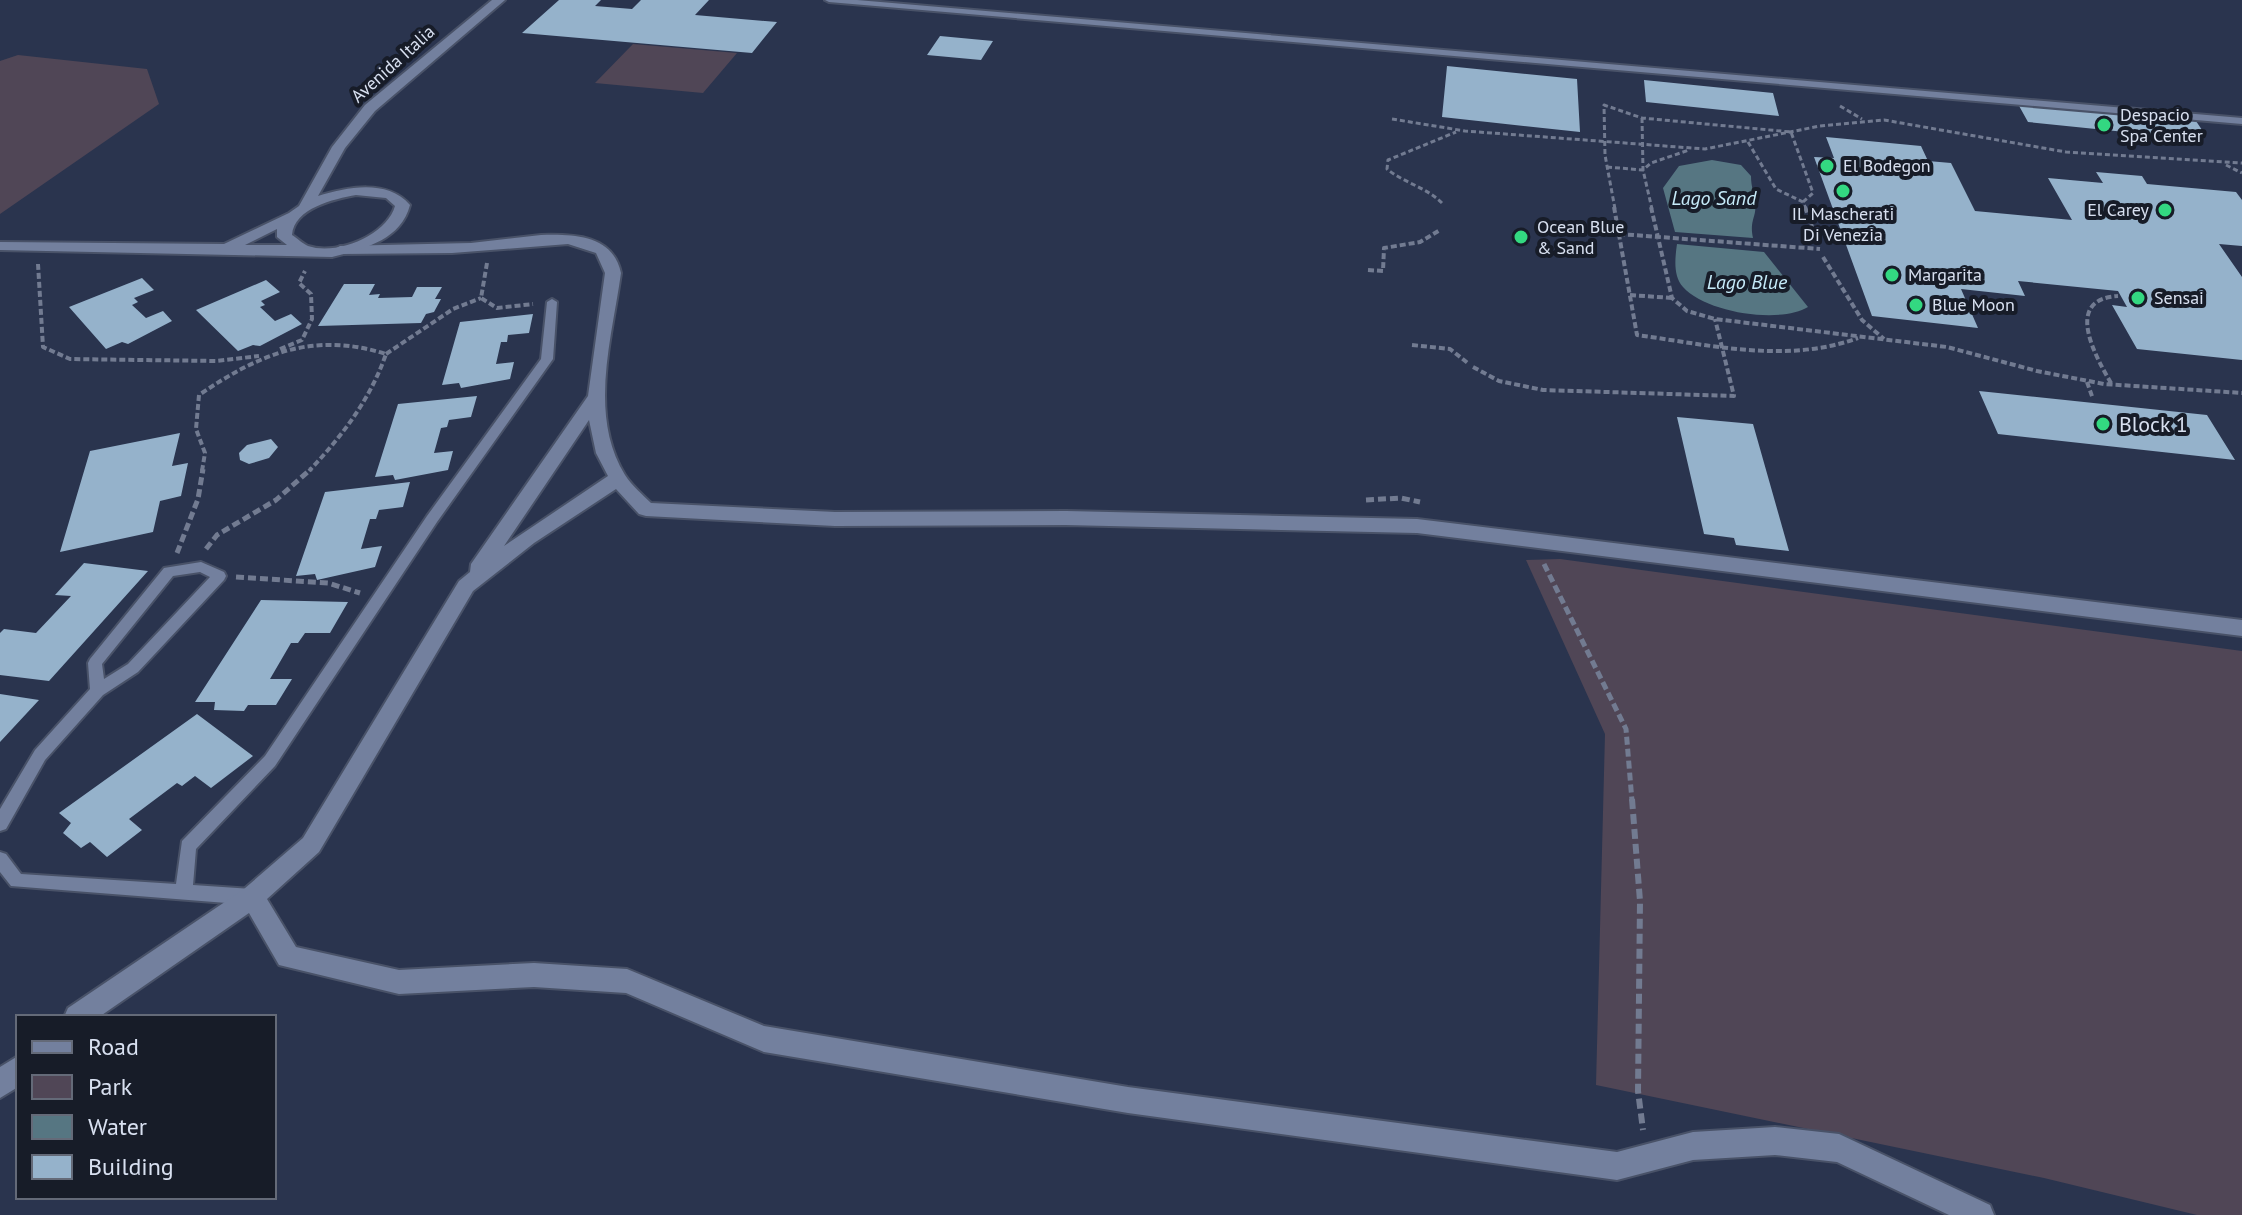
<svg xmlns="http://www.w3.org/2000/svg" width="2242" height="1215" viewBox="0 0 2242 1215" font-family="'PT Sans',sans-serif">
  <rect width="100%" height="100%" fill="#2a344e"/>
  <path fill="#504656" d="M633,44L737,53L703,93L595,83Z
    M18,55L147,69L159,104L0,214V61Z
    M1560,559L2242,651V1215H2197L2044,1178L1596,1085L1605,734L1526,560Z"/>
  <path fill="#567682" d="M1712,160L1741,165L1751,176C1751,186 1754,194 1755,204C1757,217 1749,220 1753,238L1675,232L1663,188L1679,166Z
    M1677,244L1764,252L1808,307C1780,324 1706,313 1683,287C1673,276 1675,258 1677,244Z"/>
  <path fill="#95b2cb" d="M559,0H601L595,6L632,9L641,0H709L695,15L777,22L752,53L522,33Z
    M940,36L993,41L981,60L927,55Z
    M1447,66L1577,79L1580,132L1442,117Z
    M1644,80L1773,93L1779,116L1646,102Z
    M2018,104L2196,121L2204,133L2169,130L2174,137L2028,122Z
    M1826,137L1921,146L1928,161L1951,163L1975,211L2072,220L2048,178L2103,183L2096,172L2142,176L2147,184L2236,192L2242,200V246L2219,244L2242,277V360L2137,349L2112,305L2127,307L2118,291L2018,281L2025,296L1961,289L1978,328L1872,316L1814,157L1834,158Z
    M142,278L154,290L134,298L138,302L132,305L146,318L163,311L172,321L128,344L122,342L106,349L69,307Z
    M266,280L280,292L261,301L265,305L260,307L275,321L291,314L302,324L260,346L253,345L238,351L196,310Z
    M344,284H375L369,295L380,294L378,298L412,297L417,287H442L435,299H441L434,312L426,314L421,323L318,326Z
    M533,314L529,333L508,335L507,342H501L496,364L514,362L510,379L461,388L459,383L442,385L460,322Z
    M1979,391L2207,415L2235,460L1998,434Z
    M477,396L471,417L449,420L447,427L441,428L434,453L453,451L448,470L395,480L393,475L375,477L398,404Z
    M1677,417L1753,424L1789,551L1736,545L1734,538L1704,534Z
    M180,433L172,466L188,463L181,496L160,501L153,532L60,552L90,451Z
    M271,439L278,447L269,458L249,464L240,460L239,453L247,445Z
    M410,482L403,507L379,510L376,519H370L361,549L382,546L375,567L317,580L315,574L296,576L325,492Z
    M84,563L148,571L49,681L0,675V633L4,629L36,633L71,596L55,595Z
    M261,600L348,602L330,633H305L298,643H291L270,679H292L276,705H248L244,711L214,710L215,702H195Z
    M0,694L39,700L0,742Z
    M197,714L253,756L211,788L195,776L182,786L177,783L129,819L142,830L107,857L90,842L81,848L63,833L71,823L59,813Z"/>
  <g fill="none" stroke-linecap="round" stroke-linejoin="round">
    <defs>
      <path id="service" d="M825,0H857L2242,118V124L829,2Z
        M552,299L557,302L553,359L437,522L275,766L196,849L193,885L252,889L258,892L260,897L258,902L252,905L11,886L0,872V852L6,854L21,874L176,884L182,841L265,756L427,516L541,359L547,302Z
        M201,562L224,572L226,576L224,580L138,672L103,695L45,760L6,829L0,831V809L35,750L90,689L88,663L90,659L164,568ZM200,572L210,577L128,664L104,679L102,664L173,576Z"/>
      <path id="minor" d="M541,235C574,234 613,235 621,273C612,338 588,415 625,475C632,486 642,494 651,503L835,512L1066,511L1417,519L2242,620V636L1417,533L1066,525L835,526L646,516L639,514L616,489L534,543L473,591L319,852L267,899L296,947L399,970L534,963L627,969L764,1026L1128,1087L1617,1152L1693,1132L1775,1127L1839,1134L1990,1205L1994,1215H1949L1837,1162L1775,1155L1693,1160L1617,1180L1128,1113L764,1052L626,993L534,987L399,994L279,965L249,913L99,1017H64L68,1008L244,889L303,838L459,581L470,572L471,564L588,396L605,273L596,253L568,244L452,253L340,254L333,250L340,246L471,243ZM589,420L596,453L608,476L504,546Z
        M18,1056V1087L0,1098V1067Z"/>
      <path id="tertiary" d="M492,0H505L375,111L345,148L318,196C348,187 387,179 410,205C401,240 364,249 332,257L0,250V242L224,244L289,213L299,206L332,147L365,105ZM356,195L386,198L395,206C387,235 337,256 308,246C303,244 297,238 292,235C294,208 334,199 356,195ZM277,229V237L287,245H245Z"/>
    </defs>
    <use href="#service" stroke="#495268" stroke-width="4"/>
    <use href="#minor" stroke="#495268" stroke-width="4"/>
    <use href="#tertiary" stroke="#495268" stroke-width="4"/>
    <path stroke="#727b91" stroke-width="3" stroke-dasharray="5 3" stroke-linecap="butt" d="M1840,106L1862,119
      M1642,118L1643,170L1652,209
      M1392,119L1465,131L1705,149L1820,126L1884,120L2066,152L2242,163
      M1748,142L1776,189L1803,202L1806,209
      M2226,165L2242,173
      M1607,167L1643,170L1651,163L1689,150
      M1442,203C1426,187 1404,183 1387,169L1388,160L1456,132
      M1615,209L1605,155L1604,105L1642,118L1791,132L1813,193L1803,202"/>
    <path stroke="#727b91" stroke-width="4" stroke-dasharray="6 3" stroke-linecap="butt" d="M1614,207L1637,335C1710,345 1787,364 1858,338
      M1651,207L1672,298L1687,311L1715,319L1947,347L2037,371L2104,384L2242,393
      M1805,207L1817,241
      M1619,234L1820,249
      M1823,257L1862,320L1884,339
      M487,263L481,298L497,308L533,304
      M38,264L43,347L70,359L216,361L259,356
      M1368,270L1383,271L1384,248L1420,242L1440,230
      M1630,295L1672,298
      M1412,345L1450,349L1469,364
      M280,349L302,340L312,319L311,294L299,283L305,271
      M386,354L453,309L481,298
      M1473,367L1499,381L1543,390L1734,396L1715,319
      M2087,382L2093,399
      M2111,383C2094,354 2064,299 2118,296
      M202,471L205,453L196,429L199,395C259,354 313,331 386,354C370,400 342,436 309,471"/>
    <path stroke="#727b91" stroke-width="5" stroke-dasharray="8 4" stroke-linecap="butt" d="M1366,500L1401,498L1420,502
      M206,549L217,535L276,500L311,469
      M177,553L198,499L203,469
      M1544,564L1626,729L1632,801
      M236,577L328,583L360,593"/>
    <path stroke="#727b91" stroke-width="6" stroke-dasharray="10 5" stroke-linecap="butt" d="M1632,799L1640,901L1638,1091L1643,1130"/>
    <use href="#service" fill="#73809e" fill-rule="evenodd"/>
    <use href="#minor" fill="#73809e" fill-rule="evenodd"/>
    <use href="#tertiary" fill="#73809e" fill-rule="evenodd"/>
  </g>
  <g fill="#33d881" stroke="#171c28" stroke-width="3">
    <circle cx="2104" cy="125" r="8"/>
    <circle cx="1827" cy="166" r="8"/>
    <circle cx="1843" cy="191" r="8"/>
    <circle cx="2165" cy="210" r="8"/>
    <circle cx="1521" cy="237" r="8"/>
    <circle cx="1892" cy="275" r="8"/>
    <circle cx="2138" cy="298" r="8"/>
    <circle cx="1916" cy="305" r="8"/>
    <circle cx="2103" cy="424" r="8"/>
  </g>
  <g text-anchor="middle" stroke-width="8" stroke-linejoin="round" paint-order="stroke">
    <g font-size="18" fill="#d8e0f0" stroke="#171c28">
      <text transform="translate(393 64) rotate(-42)" y="6">Avenida Italia</text>
    </g>
    <g font-size="18" fill="#d8e0f0" stroke="#171c28" text-anchor="start">
      <text x="2120" y="121">Despacio<tspan x="2120" dy="21">Spa Center</tspan></text>
      <text x="1843" y="172">El Bodegon</text>
      <text x="2149" y="216" text-anchor="end">El Carey</text>
      <text x="1843" y="220" text-anchor="middle">IL Mascherati<tspan x="1843" dy="21">Di Venezia</tspan></text>
      <text x="1537" y="233">Ocean Blue<tspan x="1537" dy="21">&amp; Sand</tspan></text>
      <text x="1908" y="281">Margarita</text>
      <text x="2154" y="304">Sensai</text>
      <text x="1932" y="311">Blue Moon</text>
    </g>
    <g font-size="20" font-style="italic" fill="#c6ebf9" stroke="#171c28">
      <text x="1714" y="205">Lago Sand</text>
      <text x="1747" y="289">Lago Blue</text>
    </g>
    <g font-size="22" fill="#d8e0f0" stroke="#171c28" text-anchor="start">
      <text x="2119" y="432">Block 1</text>
    </g>
  </g>
  <rect x="16" y="1015" width="260" height="184" fill="#171c28" stroke="#646a78" stroke-width="2"/>
  <rect x="32" y="1041" width="40" height="12" fill="#73809e" stroke="#646a78" stroke-width="2"/>
  <text x="88" y="1055" font-size="24" fill="#d8e0f0">Road</text>
  <rect x="32" y="1075" width="40" height="24" fill="#504656" stroke="#646a78" stroke-width="2"/>
  <text x="88" y="1095" font-size="24" fill="#d8e0f0">Park</text>
  <rect x="32" y="1115" width="40" height="24" fill="#567682" stroke="#646a78" stroke-width="2"/>
  <text x="88" y="1135" font-size="24" fill="#d8e0f0">Water</text>
  <rect x="32" y="1155" width="40" height="24" fill="#95b2cb" stroke="#646a78" stroke-width="2"/>
  <text x="88" y="1175" font-size="24" fill="#d8e0f0">Building</text>
</svg>
